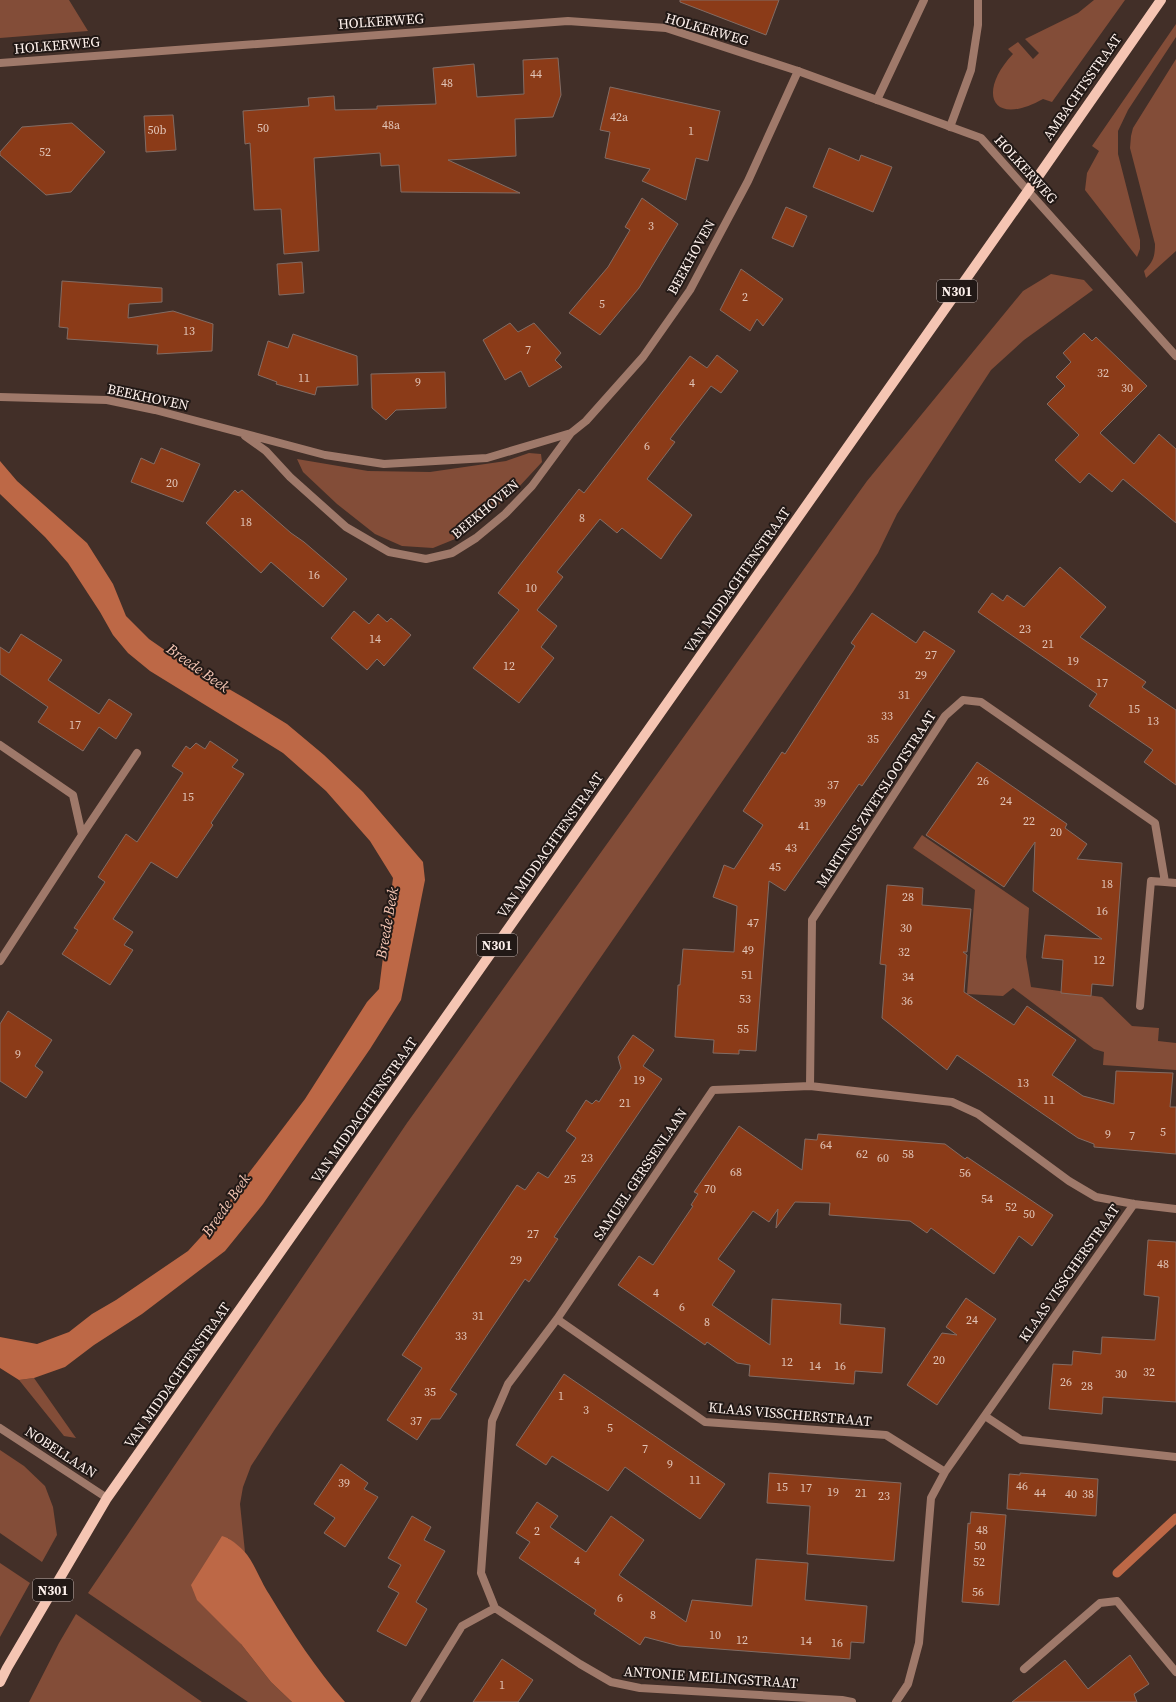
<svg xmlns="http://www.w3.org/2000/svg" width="1176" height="1702" viewBox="0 0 1176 1702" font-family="'Source Serif 4',serif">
  <rect width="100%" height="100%" fill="#422f28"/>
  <path fill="#834d38" d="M0,0H69L88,31L0,38Z
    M1094,0H1125L1052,102L1043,99C991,128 977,92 1013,54L1008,49L1018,42L1033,59L1039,53L1025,39L1078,13Z
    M1176,24V37L1128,110L1118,131V154L1140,240V249L1137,257L1085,190L1087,173L1099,151L1092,146Z
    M1176,59V251L1146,278L1144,271C1153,262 1155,257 1155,244L1130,148L1131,136L1133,128Z
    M1051,274L1084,280L1093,290L1024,340L991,370L897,514L878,553L853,592L275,1429L251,1466L243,1487L240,1504L245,1552L228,1538L241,1644L271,1682L292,1702H248L88,1593L407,1123L867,481L1023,291Z
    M529,453L541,454L542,462L516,490L460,537L433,548L402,546L375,534L337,504L303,472L297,459L368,471L430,472L506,461Z
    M922,835L1029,908L1026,957L1031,987L1102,997L1132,1026L1159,1028L1158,1041L1176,1043V1070L1103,1065L1104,1052L1094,1049L1013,988L1003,996L967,994L975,890L913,848Z
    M34,1378L76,1438L64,1436L19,1380Z
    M0,1450L24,1466L45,1486L53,1507L57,1535L42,1562L0,1533Z
    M0,1563L30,1583L0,1637Z
    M76,1614L202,1702H29L59,1643Z"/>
  <path fill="#bd6846" d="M0,461L17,481L87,543L113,584L126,616L149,639L182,662L248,700L287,724L324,755L363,792L423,862L425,880L401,1000L370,1049L263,1204L225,1251L142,1314L94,1345L65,1367L34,1378L19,1380L0,1368V1337L37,1344L69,1332L92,1314L116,1300L188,1251L220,1216L245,1178L305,1099L367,1002L379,989L393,878L370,841L326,791L283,753L150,671L128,653L113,635L100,612L68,563L45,537L0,494Z
    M222,1536C230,1538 238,1545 244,1551C254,1562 261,1582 269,1594C292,1632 316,1669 345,1702H292L271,1682L241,1644L197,1600L191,1585Z"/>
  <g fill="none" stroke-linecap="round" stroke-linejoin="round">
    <path stroke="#bd6846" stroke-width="9" d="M1117,1573L1176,1518"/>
  </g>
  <path fill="#8b3b18" stroke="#826c64" d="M680,0H779L766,35L680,2Z
    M558,58L561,95L553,117L515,119L516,156L448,160L520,193L401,192L399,165L381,166L380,153L314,158L319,251L284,254L281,209L254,210L250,143L245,144L243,111L309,106L308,98L334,96L335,110L377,109V106L436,104L433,68L474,64L477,97L524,94L523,60Z
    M610,87L720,111L708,161L696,158L686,200L642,181L650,169L605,158L610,132L600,130Z
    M173,115L176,150L146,152L144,116Z
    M72,123L105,152L71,192L46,195L0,155V152L22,127Z
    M829,148L859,161L861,155L892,167L873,212L813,187Z
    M642,198L678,224L639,288L600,335L569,313L608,267L630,230L625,227Z
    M786,207L807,216L793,247L772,238Z
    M302,262L304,293L279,295L277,264Z
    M741,269L783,299L763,326L757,319L750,331L720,310Z
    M62,281L162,288V302L129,304L128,318L173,311L213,324L212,351L157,354L158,345L67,339L68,328L59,327Z
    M510,323L518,332L534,323L561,353L555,360L562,367L529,387L521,371L505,380L483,340Z
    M1084,333L1092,341L1096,337L1147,386L1100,433L1134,464L1159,434L1176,449V523L1123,479L1112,492L1089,473L1080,483L1055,460L1079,435L1047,404L1065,386L1056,377L1071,362L1063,353Z
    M293,334L357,356L358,385L317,387L315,395L276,384L277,382L258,375L268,341L288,348Z
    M717,355L738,371L721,393L711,386L670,439L675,442L647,479L692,515L675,538L661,559L622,528L617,533L600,519L557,572L563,577L537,610L557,626L541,647L554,658L519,703L473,668L519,610L498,593L579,489L584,493L690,356L707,368Z
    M445,372L446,408L396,410L386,420L372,408L371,374Z
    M161,448L200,464L183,502L131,482L141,458L154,464Z
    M235,490L238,493L242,490L291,533L304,542L347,579L323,607L271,562L261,573L206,523Z
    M1060,567L1106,607L1080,637L1146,682L1142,687L1176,710V785L1144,762L1153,750L1089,706L1097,694L978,612L992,593L1003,601L1007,595L1024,607Z
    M354,611L369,624L378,614L387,622L391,618L411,635L384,666L377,659L367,670L331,638Z
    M872,613L916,643L924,631L955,651L862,786L859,784L785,891L769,881L756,1051L739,1050V1054L713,1053L714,1040L675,1037L678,985H680L683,949L734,952L737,906L713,897L724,865L734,869L763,825L743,811L782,752L785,754L855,646L851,643Z
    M21,634L62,660L48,680L99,714L109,699L132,714L116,739L99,727L83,751L38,722L48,707L0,674V647L9,653Z
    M210,741L238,760L232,767L244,774L211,823L213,825L177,878L151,862L113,919L133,932L124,945L133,950L110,985L62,954L78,930L74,928L105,882L98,877L126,834L137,842L183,773L172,766L186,746L190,749L196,743L205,749Z
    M977,762L1067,824L1065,828L1087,844L1077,859L1122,863L1113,986L1092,984L1091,996L1061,993L1063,960L1042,958L1045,935L1102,939L1033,891L1035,842L1004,887L926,835Z
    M887,885L923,888L922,905L971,909L967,952H963L967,955L964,992L1014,1025L1027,1006L1076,1040L1052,1075L1083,1096L1114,1104L1116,1071L1173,1073L1170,1107H1176V1154L1094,1147V1144L1078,1138L957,1055L947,1070L882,1018L886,965L880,964Z
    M8,1011L52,1040L35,1066L43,1072L26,1098L0,1081V1024Z
    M633,1035L654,1050L643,1066L662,1079L554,1237L558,1239L529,1282L525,1279L450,1390L457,1394L440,1419H431L417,1440L387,1420L422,1368L402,1355L517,1185L525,1190L538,1172L548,1178L576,1138L566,1131L586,1100L592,1104L596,1100L599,1102L621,1068L618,1057Z
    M739,1126L802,1170L805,1139L817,1140L818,1134L945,1144L965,1159L967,1157L1053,1215L1032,1246L1019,1236L994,1274L931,1228L927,1233L910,1221L829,1215L830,1203L795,1202L776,1228L778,1209L769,1222L753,1211L718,1259L735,1271L712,1305L770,1345L772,1299L841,1304L840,1324L885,1328L882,1373L855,1371L854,1384L749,1376L750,1365L737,1363L707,1342L705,1345L618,1285L639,1256L653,1265L693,1206L691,1205L698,1194L694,1192Z
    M1148,1240L1176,1242V1402L1103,1397L1102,1414L1049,1409L1053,1364L1072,1365L1073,1351L1101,1354L1102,1337L1155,1340L1159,1297L1144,1295Z
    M966,1298L996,1319L937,1405L907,1385L942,1333L957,1335L946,1327Z
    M564,1374L725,1484L700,1519L625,1467L608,1491L552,1456L546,1465L516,1445Z
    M341,1464L368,1483L364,1489L378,1497L345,1547L324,1533L335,1518L314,1504Z
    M769,1473L901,1483L894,1561L807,1554L810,1506L767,1503Z
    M1020,1473L1098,1479L1096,1516L1007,1509L1009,1474L1020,1475Z
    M537,1502L558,1516L550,1527L586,1552L611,1516L644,1540L619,1575L686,1622L692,1600L752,1606L756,1559L808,1563L805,1600L867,1606L864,1643L851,1642L850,1659L679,1646L645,1637L640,1645L594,1614L596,1610L519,1558L530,1542L516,1533Z
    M971,1512L1006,1515L999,1605L962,1602L968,1523L970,1524Z
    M412,1516L431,1527L424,1540L445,1551L416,1602L427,1609L406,1646L377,1631L399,1593L388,1587L401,1565L388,1558Z
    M1130,1655L1149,1684L1134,1694L1137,1702H1012L1065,1660L1088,1689Z
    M502,1659L533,1680L518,1702H473Z"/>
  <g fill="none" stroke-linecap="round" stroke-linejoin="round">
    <path stroke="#9f796a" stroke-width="8" d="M877,100L924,0"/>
    <path stroke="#9f796a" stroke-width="8" d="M950,127L971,70L978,25V0
      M1028,191L1176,356
      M0,397L107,400L155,410L325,455L384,464L487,458L571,433L586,421L643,357L690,290L748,181L798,71
      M245,436L266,451L290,477L346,527L389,552L426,559L452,553L476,538L505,514L532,486L571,433
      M0,745L73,795L82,835L0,961
      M82,835L137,753
      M1140,1006L1151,881L1165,882
      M810,1086L812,920L945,716L963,700L981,702L1155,823L1165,882L1176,883
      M557,1319L705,1422L886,1435L945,1472
      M985,1416L1021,1440L1176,1457
      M495,1608L580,1664L611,1682L640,1688L842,1700L852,1702
      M1024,1669L1100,1603L1117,1601L1176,1672
      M415,1702L462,1626L495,1608L481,1573L492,1421L508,1384L557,1319L713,1090L810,1086L952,1102L978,1114L1069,1181L1096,1197L1134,1204L1176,1209
      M896,1702L908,1684L919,1643L931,1498L945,1472L1134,1204"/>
    <path stroke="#9f796a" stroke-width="8" d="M0,63L568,21L666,28L798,71L981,138L1028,191
      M0,1428L107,1498"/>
    <path stroke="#f5c5b3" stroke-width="10" d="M0,1682L7,1668L107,1498L1028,191L1161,0"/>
  </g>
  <g text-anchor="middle" stroke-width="4" stroke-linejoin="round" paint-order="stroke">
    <g font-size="12" fill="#e1c4b7">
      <text x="536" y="78">44</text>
      <text x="447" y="87">48</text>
      <text x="619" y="121">42a</text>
      <text x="391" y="129">48a</text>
      <text x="263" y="132">50</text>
      <text x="157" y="134">50b</text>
      <text x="691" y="135">1</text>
      <text x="45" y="156">52</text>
      <text x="651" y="230">3</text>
      <text x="745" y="301">2</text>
      <text x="602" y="308">5</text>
      <text x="189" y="335">13</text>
      <text x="528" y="354">7</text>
      <text x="1103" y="377">32</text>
      <text x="304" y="382">11</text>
      <text x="418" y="386">9</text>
      <text x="692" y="387">4</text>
      <text x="1127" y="392">30</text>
      <text x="647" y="450">6</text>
      <text x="172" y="487">20</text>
      <text x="582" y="522">8</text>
      <text x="246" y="526">18</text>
      <text x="314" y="579">16</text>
      <text x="531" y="592">10</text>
      <text x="1025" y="633">23</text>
      <text x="375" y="643">14</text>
      <text x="1048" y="648">21</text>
      <text x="931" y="659">27</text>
      <text x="1073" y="665">19</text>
      <text x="509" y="670">12</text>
      <text x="921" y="679">29</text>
      <text x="1102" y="687">17</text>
      <text x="904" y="699">31</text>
      <text x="1134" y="713">15</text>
      <text x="887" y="720">33</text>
      <text x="1153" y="725">13</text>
      <text x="75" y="729">17</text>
      <text x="873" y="743">35</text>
      <text x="983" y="785">26</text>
      <text x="833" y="789">37</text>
      <text x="188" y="801">15</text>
      <text x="1006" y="805">24</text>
      <text x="820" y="807">39</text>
      <text x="1029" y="825">22</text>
      <text x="804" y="830">41</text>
      <text x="1056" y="836">20</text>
      <text x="791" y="852">43</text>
      <text x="775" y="871">45</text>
      <text x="1107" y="888">18</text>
      <text x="908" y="901">28</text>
      <text x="1102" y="915">16</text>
      <text x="753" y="927">47</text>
      <text x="906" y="932">30</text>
      <text x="748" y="954">49</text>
      <text x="904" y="956">32</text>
      <text x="1099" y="964">12</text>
      <text x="747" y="979">51</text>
      <text x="908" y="981">34</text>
      <text x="745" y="1003">53</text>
      <text x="907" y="1005">36</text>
      <text x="743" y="1033">55</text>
      <text x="18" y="1058">9</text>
      <text x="639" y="1084">19</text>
      <text x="1023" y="1087">13</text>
      <text x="1049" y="1104">11</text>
      <text x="625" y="1107">21</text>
      <text x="1163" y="1136">5</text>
      <text x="1108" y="1138">9</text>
      <text x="1132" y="1140">7</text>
      <text x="826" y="1149">64</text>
      <text x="862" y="1158">62</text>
      <text x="908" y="1158">58</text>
      <text x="587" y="1162">23</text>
      <text x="883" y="1162">60</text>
      <text x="736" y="1176">68</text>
      <text x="965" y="1177">56</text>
      <text x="570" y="1183">25</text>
      <text x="710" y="1193">70</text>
      <text x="987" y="1203">54</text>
      <text x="1011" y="1211">52</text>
      <text x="1029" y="1218">50</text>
      <text x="533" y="1238">27</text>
      <text x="516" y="1264">29</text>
      <text x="1163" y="1268">48</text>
      <text x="656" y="1297">4</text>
      <text x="682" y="1311">6</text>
      <text x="478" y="1320">31</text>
      <text x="972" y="1324">24</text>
      <text x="707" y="1326">8</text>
      <text x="461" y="1340">33</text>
      <text x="939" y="1364">20</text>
      <text x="787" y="1366">12</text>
      <text x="815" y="1370">14</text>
      <text x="840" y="1370">16</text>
      <text x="1149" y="1376">32</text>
      <text x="1121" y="1378">30</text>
      <text x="1066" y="1386">26</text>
      <text x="1087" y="1390">28</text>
      <text x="430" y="1396">35</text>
      <text x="561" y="1400">1</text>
      <text x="586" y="1414">3</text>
      <text x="416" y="1425">37</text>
      <text x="610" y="1432">5</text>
      <text x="645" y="1453">7</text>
      <text x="670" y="1468">9</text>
      <text x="695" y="1484">11</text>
      <text x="344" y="1487">39</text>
      <text x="1022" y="1490">46</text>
      <text x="782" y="1491">15</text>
      <text x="806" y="1492">17</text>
      <text x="833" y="1496">19</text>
      <text x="861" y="1497">21</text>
      <text x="1040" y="1497">44</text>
      <text x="1071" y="1498">40</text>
      <text x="1088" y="1498">38</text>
      <text x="884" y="1500">23</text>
      <text x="982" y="1534">48</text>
      <text x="537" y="1535">2</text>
      <text x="980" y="1550">50</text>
      <text x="577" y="1565">4</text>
      <text x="979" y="1566">52</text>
      <text x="978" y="1596">56</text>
      <text x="620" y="1602">6</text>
      <text x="653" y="1619">8</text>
      <text x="715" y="1639">10</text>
      <text x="742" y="1644">12</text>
      <text x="806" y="1645">14</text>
      <text x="837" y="1647">16</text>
      <text x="502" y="1689">1</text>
    </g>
    <g fill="#221916" stroke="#bcb0ac" stroke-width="1">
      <rect x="937" y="280" width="40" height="22" rx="3"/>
      <rect x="477" y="934" width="40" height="22" rx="3"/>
      <rect x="33" y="1579" width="40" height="22" rx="3"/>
    </g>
    <g font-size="13" font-weight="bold" fill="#fef1ec">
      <text x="957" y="296">N301</text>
      <text x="497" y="950">N301</text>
      <text x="53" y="1595">N301</text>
    </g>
    <g font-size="14" fill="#fef1ec" stroke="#221916">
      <text transform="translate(381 21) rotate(-4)" y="5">HOLKERWEG</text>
      <text transform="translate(707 29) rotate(16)" y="5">HOLKERWEG</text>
      <text transform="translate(57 45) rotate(-5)" y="5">HOLKERWEG</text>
      <text transform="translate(1082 87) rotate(-55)" y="5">AMBACHTSSTRAAT</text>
      <text transform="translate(1026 169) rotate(48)" y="5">HOLKERWEG</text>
      <text transform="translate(691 257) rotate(-61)" y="5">BEEKHOVEN</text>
      <text transform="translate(148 397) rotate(12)" y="5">BEEKHOVEN</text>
      <text transform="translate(485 509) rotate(-40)" y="5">BEEKHOVEN</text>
      <text transform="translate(737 580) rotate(-55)" y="5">VAN MIDDACHTENSTRAAT</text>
      <text transform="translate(876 799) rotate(-57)" y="5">MARTINUS ZWETSLOOTSTRAAT</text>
      <text transform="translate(550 845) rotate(-55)" y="5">VAN MIDDACHTENSTRAAT</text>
      <text transform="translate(364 1110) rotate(-55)" y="5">VAN MIDDACHTENSTRAAT</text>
      <text transform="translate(640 1174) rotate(-56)" y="5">SAMUEL GERSSENLAAN</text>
      <text transform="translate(1069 1273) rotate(-55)" y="5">KLAAS VISSCHERSTRAAT</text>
      <text transform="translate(177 1375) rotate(-55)" y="5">VAN MIDDACHTENSTRAAT</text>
      <text transform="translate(790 1414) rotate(5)" y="5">KLAAS VISSCHERSTRAAT</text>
      <text transform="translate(61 1452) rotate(33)" y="5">NOBELLAAN</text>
      <text transform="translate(711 1677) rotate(4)" y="5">ANTONIE MEILINGSTRAAT</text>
    </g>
    <g font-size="15" font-style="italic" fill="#f4c5b3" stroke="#221916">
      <text transform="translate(198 668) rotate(35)" y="5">Breede Beek</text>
      <text transform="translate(387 923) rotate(-80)" y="5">Breede Beek</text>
      <text transform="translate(226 1205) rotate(-55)" y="5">Breede Beek</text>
    </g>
  </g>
</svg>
